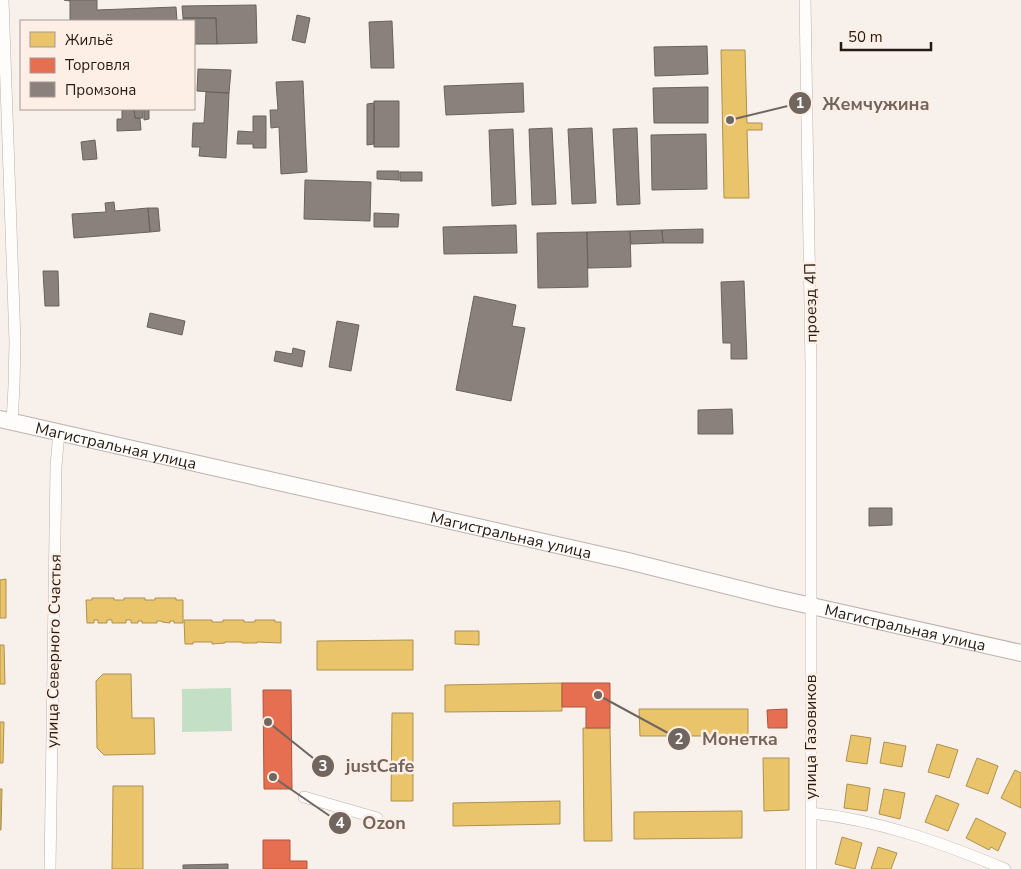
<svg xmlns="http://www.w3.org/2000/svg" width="1021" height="869" viewBox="0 0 1021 869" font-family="'Nunito Sans',sans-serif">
  <rect width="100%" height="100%" fill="#f8f0eb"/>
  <path fill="#c3e0c6" d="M231,688L232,731L182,732V689Z"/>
  <path fill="#e9c46a" stroke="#ae9150" d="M721,50H745L747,123H762V130H747L749,198H724Z
    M6,579V618H0V580Z
    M92,598H114V600H124V598H145V600H155V598H176V600H183V623H174V621H170V623L162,622V621H157V623H142V621H138V623H131V620H126V623H112V620H107V623H98V620H94V623H87L86,600H92Z
    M184,620H212V622H223V620H244V622H255V620H275V622H281V643L257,642V643H242V642H225V643L212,644V642H193V644H185Z
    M455,631H479V645L455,644Z
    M413,640V670H317V641Z
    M0,645H4L5,684H0Z
    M103,674H131L132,718H154L155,754L104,755L97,748L96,681Z
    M562,683V711L445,712V685Z
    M639,709H748V736H640Z
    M392,713H413V801H391Z
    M0,722H4L3,763H0Z
    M583,728H610L612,841H584Z
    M851,735L871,738L867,764L846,761Z
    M884,742L906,746L902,767L880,763Z
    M937,744L958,750L949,778L928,772Z
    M763,758H789V810L764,811Z
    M977,758L998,766L988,794L966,786Z
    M1015,770L1021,773V808L1001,798Z
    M847,784L870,788L867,811L844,808Z
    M113,786H143V869H112Z
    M0,789H2L1,830H0Z
    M884,789L905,793L900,819L879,814Z
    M936,795L959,804L948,831L925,822Z
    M560,801V824L453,826V803Z
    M742,811V838L634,839V812Z
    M976,818L1006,833L998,851L991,847L989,850L966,838Z
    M842,837L862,843L855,869L835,864Z
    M878,847L897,853L891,869H871Z"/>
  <path fill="#e76f51" stroke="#ad563e" d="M562,683H610V728H586V707H562Z
    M263,690H291L292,789H264Z
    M787,709V728H768L767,710Z
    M263,840H290V861H307V869H263Z"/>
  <path fill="#8a817c" stroke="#6c625c" d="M64,0H97V10L176,7L177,21H70V1Z
    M256,5L257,43L217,44L216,18H183L182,6Z
    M297,15L310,18L305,43L292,40Z
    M183,18H216L217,44H194V21H183Z
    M392,21L394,68H371L369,22Z
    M707,46L708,74L655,76L654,47Z
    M198,69L231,70L229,93L197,91Z
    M303,81L307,172L281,174L279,127L271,128L270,110H278L276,82Z
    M523,83L524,112L446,115L444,86Z
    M708,87V123H654L653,88Z
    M206,92L229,93L226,158L199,156L200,147H192L193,123H204Z
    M374,101H399V147H374Z
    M374,103V144L367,145V104Z
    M122,109H134L135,118H140L141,130L117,131V119H122Z
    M134,109H143V118H135Z
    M144,109H149V119L144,120Z
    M253,116H266V148H253V144H237L238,131L253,132Z
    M552,128L556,204L532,205L529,129Z
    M592,128L596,203L572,204L568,129Z
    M637,128L640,204L617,205L613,129Z
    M513,129L516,204L492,206L489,130Z
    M706,134L707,189L652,190L651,135Z
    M95,140L97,159L83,160L81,142Z
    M377,171H399V180L377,179Z
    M400,172H422V181H400Z
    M305,180L371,182L370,221L304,219Z
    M114,202L115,211L148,208L150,232L74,238L72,214L106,212L105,203Z
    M148,208H158L160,231L150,232Z
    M374,213L399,214L398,227H374Z
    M516,225L517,253L444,254L443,227Z
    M703,229V243H663L662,230Z
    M662,230L663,243L631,244L630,231Z
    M630,231L631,267L588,268L587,232Z
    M587,232L588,287L538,288L537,233Z
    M43,271H58L59,306H45Z
    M744,281L747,359H731V343H723L721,282Z
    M474,296L516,305L512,326L525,328L511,401L456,390Z
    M150,313L185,321L182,335L147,327Z
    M337,321L359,325L351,371L329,367Z
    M293,348L305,351L302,367L274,361L276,351L292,354Z
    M732,409L733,434H698V410Z
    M869,508H892V525L869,526Z
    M228,864V869H183V865Z"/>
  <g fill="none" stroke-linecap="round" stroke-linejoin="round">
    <defs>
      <path id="minor" d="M3,0L15,342L14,386L12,422
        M805,0L811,366V869
        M304,797L377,818
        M811,813C879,820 942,843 1005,869
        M50,869L56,466L59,432"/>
      <g id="secondary">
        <path id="s1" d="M0,419L628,561L776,598L1021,653"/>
      </g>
    </defs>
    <use href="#minor" stroke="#bcb2ac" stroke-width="12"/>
    <use href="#secondary" stroke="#bcb2ac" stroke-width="18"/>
    <use href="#minor" stroke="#fefdfc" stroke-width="11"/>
    <use href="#secondary" stroke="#fefdfc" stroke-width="16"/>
  </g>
  <g text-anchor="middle" stroke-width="5" stroke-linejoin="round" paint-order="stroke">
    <g font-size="16" fill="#261b13" stroke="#fdefe6">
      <text transform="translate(810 303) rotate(-91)" y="6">проезд 4П</text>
      <text dy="6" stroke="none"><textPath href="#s1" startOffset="119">Магистральная улица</textPath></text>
      <text dy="6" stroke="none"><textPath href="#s1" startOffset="524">Магистральная улица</textPath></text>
      <text dy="6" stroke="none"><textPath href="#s1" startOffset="929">Магистральная улица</textPath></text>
      <text transform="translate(53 651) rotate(-89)" y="6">улица Северного Счастья</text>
      <text transform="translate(810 737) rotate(-90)" y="6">улица Газовиков</text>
    </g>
  </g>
  <path fill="none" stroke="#70665f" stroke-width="2" d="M730 120L800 103M598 695L679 739M268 722L323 766M273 777L340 823"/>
  <g fill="#70665f" stroke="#fdefe6" stroke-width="2">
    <circle cx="730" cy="120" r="5"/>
    <circle cx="598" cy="695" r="5"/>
    <circle cx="268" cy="722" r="5"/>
    <circle cx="273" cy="777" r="5"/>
    <circle cx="800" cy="103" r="12"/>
    <circle cx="679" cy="739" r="12"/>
    <circle cx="323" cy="766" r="12"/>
    <circle cx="340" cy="823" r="12"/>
  </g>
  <g font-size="15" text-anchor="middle" font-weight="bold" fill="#fff">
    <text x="800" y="108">1</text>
    <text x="679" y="744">2</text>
    <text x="323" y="771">3</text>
    <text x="340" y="828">4</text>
  </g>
  <g font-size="18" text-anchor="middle" font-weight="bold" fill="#70665f" stroke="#fdefe6" stroke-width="5" stroke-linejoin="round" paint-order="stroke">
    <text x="876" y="110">Жемчужина</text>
    <text x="740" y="745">Монетка</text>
    <text x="380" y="772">justCafe</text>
    <text x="384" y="829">Ozon</text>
  </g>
  <rect x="20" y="20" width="175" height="90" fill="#fdefe6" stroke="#a79a92"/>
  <rect x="30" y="32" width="25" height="15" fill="#e9c46a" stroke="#a79a92"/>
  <text x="65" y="45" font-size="15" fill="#261b13">Жильё</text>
  <rect x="30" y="58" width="25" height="15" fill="#e76f51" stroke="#a79a92"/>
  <text x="65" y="70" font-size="15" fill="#261b13">Торговля</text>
  <rect x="30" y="82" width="25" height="15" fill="#8a817c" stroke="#a79a92"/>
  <text x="65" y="95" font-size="15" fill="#261b13">Промзона</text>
  <path d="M841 42v8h90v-8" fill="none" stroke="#261b13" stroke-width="2.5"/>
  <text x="848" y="42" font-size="15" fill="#261b13" stroke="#fdefe6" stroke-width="4" paint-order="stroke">50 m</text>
</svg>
